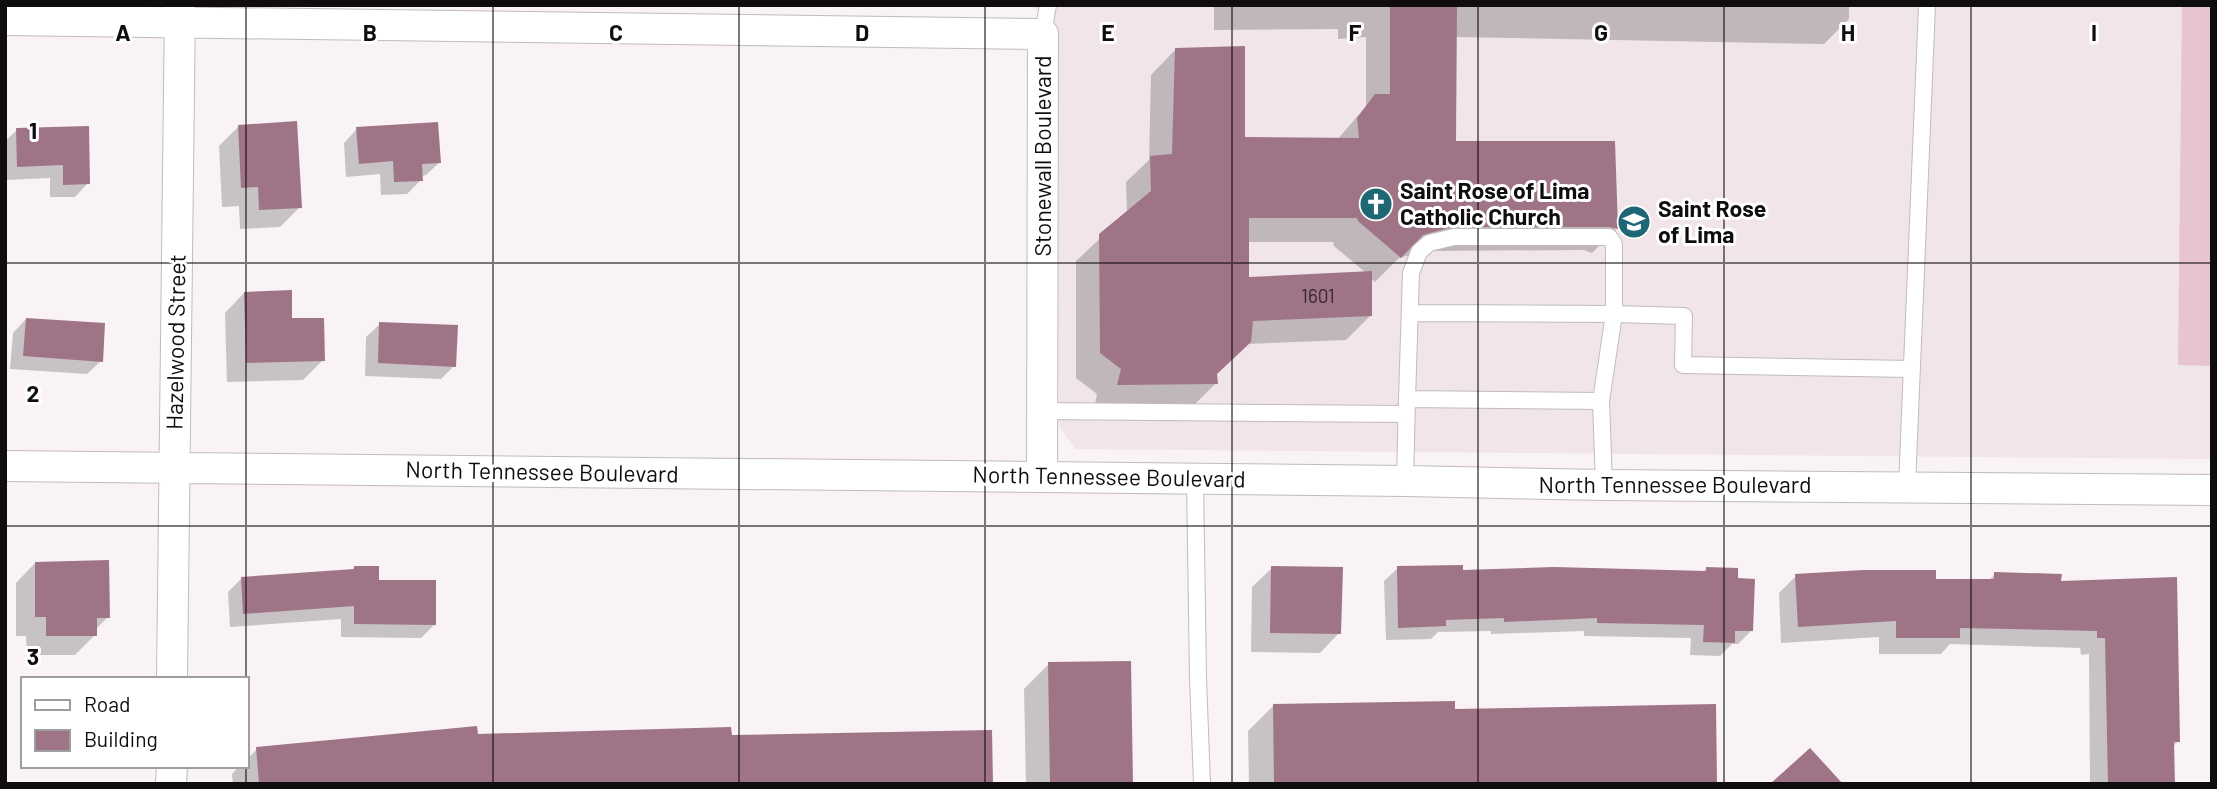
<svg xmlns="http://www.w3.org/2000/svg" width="2217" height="789" viewBox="0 0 2217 789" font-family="Barlow,sans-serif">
  <rect width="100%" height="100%" fill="#f9f3f5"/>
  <path fill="#f1e5ea" d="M2212,5V459L1075,449L1059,426L1055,18L1027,5Z"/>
  <path fill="#e6c4d2" d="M2182,5H2212V366L2178,365Z"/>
  <path fill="#0003" fill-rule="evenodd" d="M1214,5H1849V19L1824,44L1455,37L1454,143L1616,229L1592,253L1584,250L1426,251L1399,258L1375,282L1370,277L1371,315L1346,340L1246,344L1215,375L1216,383L1192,407L1094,409L1097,394L1076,378V261L1127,213L1126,182L1149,160L1151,75L1175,50L1243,139L1337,140L1366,106V37L1338,39V29L1214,30ZM1247,242H1333L1334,246L1366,273L1248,279Z
    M238,127L300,207L280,227L240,229L239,206L222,207L219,146Z
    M357,129L440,162L426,175L421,176V180L407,194L381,195L380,174L346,177L344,143Z
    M17,130L88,183L75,197H50V178L5,180V141Z
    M244,293L291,320L323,360L303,380L227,382L225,313Z
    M26,319L101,361L87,374L10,369L13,333Z
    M380,324L454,366L441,379L365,376L366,337Z
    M35,563L108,617L95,630V635L75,655H27L26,636H16V583Z
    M354,568L377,582L435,624L421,638L341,637V619L230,627L228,592L242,578L351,571Z
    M1272,568L1339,633L1320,653L1251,652L1252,587Z
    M1398,568L1461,572H1703L1706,569L1752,630L1738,644H1732L1720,656L1690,655L1691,638L1584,636V631L1491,634V631L1438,632L1431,639L1386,640L1384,581Z
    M1995,574L2060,583L2176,579L2178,741L2172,748L2173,784H2090L2089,654L2081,655L2080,648L1950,644L1941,654H1879V637L1781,643L1779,593L1796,576L1989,580Z
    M1049,664L1131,784H1026L1024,689Z
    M1273,706L1453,711L1716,784H1249L1248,731Z
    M477,736L991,784H233L232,774L239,766H247V759L257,749Z"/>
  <path fill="#a07487" d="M1390,5H1457L1456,141H1615L1618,229L1609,227H1452L1423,235L1401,258L1358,221L1357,218H1249V277L1372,271V316L1253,321L1251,342L1217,374L1218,384L1117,385L1121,369L1100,353L1099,234L1151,191L1150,156L1172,154L1175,48L1245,46V137L1359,138L1357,118L1375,94H1390Z
    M297,121L302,208L259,210L258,187L241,188L238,125Z
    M438,122L441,163L422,164L423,181L394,182L393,161L359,164L356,127Z
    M89,126L90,184L63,185V165L17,167L16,128Z
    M292,290V318H324L325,361L246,363L244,292Z
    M26,318L105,323L103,362L23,356Z
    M379,322L458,325L456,367L378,363Z
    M109,560L110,618H97V636H46V617H35V562Z
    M1463,565V570L1554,567L1706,571V567L1738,568V578L1755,579L1753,631H1735V643L1703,642L1704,625L1597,623V618L1504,622V618L1446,620V626L1398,628L1397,566Z
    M354,566H379V580H436V625L354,624V606L243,614L241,577L354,569Z
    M1271,566L1343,567L1341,634L1270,633Z
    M1863,570H1936V579H1994V572L2062,574L2061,581L2177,577L2180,742H2174L2175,784H2108L2105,638H2097V631L1960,628V638H1896V621L1798,627L1795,574Z
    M1131,661L1133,784H1050L1048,662Z
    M1455,701V709L1716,704L1717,784H1274L1273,704Z
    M477,726L478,734L731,727L732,735L992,730L993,784H259L256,747Z
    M1810,748L1843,784H1770Z"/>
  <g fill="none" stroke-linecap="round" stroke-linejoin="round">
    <defs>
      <path id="service" d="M1043,34L1048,5
        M1407,399L1411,273L1419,252L1429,243L1454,237H1609L1614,244V314L1410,313
        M1601,401L1614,314L1684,316L1683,365L1912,369
        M1042,411L1406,414
        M1195,478L1198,678L1202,784
        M1405,481L1407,399L1601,401L1604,485
        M1907,486L1927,5"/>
      <path id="minor" d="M5,20L1043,34L1042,477
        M5,466L1405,481L1604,485L2212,490
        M172,679L180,5
        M171,784L172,766"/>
    </defs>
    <use href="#service" stroke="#c0bbbd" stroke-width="18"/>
    <use href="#minor" stroke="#c0bbbd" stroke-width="32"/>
    <use href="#service" stroke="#fff" stroke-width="16"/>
    <use href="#minor" stroke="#fff" stroke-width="30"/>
  </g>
  <path fill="none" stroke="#0f0d0e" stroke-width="2" stroke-opacity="0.55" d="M246,5V679M493,5V784M739,5V784M985,5V784M1232,5V784M1478,5V784M1724,5V784M1971,5V784M5,263H2212M5,526H2212M246,766V784"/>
  <defs>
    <symbol id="church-disc" viewBox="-11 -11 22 22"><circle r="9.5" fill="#1f6774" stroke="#fff"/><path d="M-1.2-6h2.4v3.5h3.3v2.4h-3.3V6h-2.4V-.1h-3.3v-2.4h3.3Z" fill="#fff"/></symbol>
    <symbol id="school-disc" viewBox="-11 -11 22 22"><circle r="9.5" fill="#1f6774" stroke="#fff"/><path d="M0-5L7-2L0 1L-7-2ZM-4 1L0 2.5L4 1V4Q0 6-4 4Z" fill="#fff"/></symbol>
  </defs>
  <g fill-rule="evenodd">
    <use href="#church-disc" x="1357" y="185" width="38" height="38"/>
    <use href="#school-disc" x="1615" y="203" width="38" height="38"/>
  </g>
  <g text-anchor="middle" stroke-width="6" stroke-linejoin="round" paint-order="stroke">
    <g font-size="19" fill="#33272c">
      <text x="1318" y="303">1601</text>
    </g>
    <g font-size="23" fill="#0f0d0e" stroke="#fff">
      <text transform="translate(1043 156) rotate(-90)" y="8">Stonewall Boulevard</text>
      <text transform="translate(176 342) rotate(-89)" y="8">Hazelwood Street</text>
      <text transform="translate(542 472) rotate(1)" y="8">North Tennessee Boulevard</text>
      <text transform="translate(1109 477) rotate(1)" y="8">North Tennessee Boulevard</text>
      <text x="1675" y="493">North Tennessee Boulevard</text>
    </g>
    <g font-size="23" font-weight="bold" fill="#0f0d0e" stroke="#fff" text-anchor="start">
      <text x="1400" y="199">Saint Rose of Lima<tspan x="1400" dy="26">Catholic Church</tspan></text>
      <text x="1658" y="217">Saint Rose<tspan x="1658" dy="26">of Lima</tspan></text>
    </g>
  </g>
  <g font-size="23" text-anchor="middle" font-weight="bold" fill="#0f0d0e" stroke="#fff" stroke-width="6" stroke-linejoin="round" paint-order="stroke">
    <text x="123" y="41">A</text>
    <text x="370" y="41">B</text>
    <text x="616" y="41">C</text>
    <text x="862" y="41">D</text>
    <text x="1108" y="41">E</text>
    <text x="1355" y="41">F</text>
    <text x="1601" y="41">G</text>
    <text x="1848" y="41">H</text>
    <text x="2094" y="41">I</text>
    <text x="33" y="139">1</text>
    <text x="33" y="402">2</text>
    <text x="33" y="665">3</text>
  </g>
  <rect width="2217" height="789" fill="none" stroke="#0f0d0e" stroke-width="14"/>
  <rect x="21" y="677" width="228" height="91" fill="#ffffff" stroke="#9f9e9f" stroke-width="2"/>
  <rect x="35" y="700" width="35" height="10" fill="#ffffff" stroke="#9f9e9f" stroke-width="2"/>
  <text x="84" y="712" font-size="21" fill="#0f0d0e">Road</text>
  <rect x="35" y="730" width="35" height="21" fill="#a07487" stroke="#9f9e9f" stroke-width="2"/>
  <text x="84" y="747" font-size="21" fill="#0f0d0e">Building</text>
</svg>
